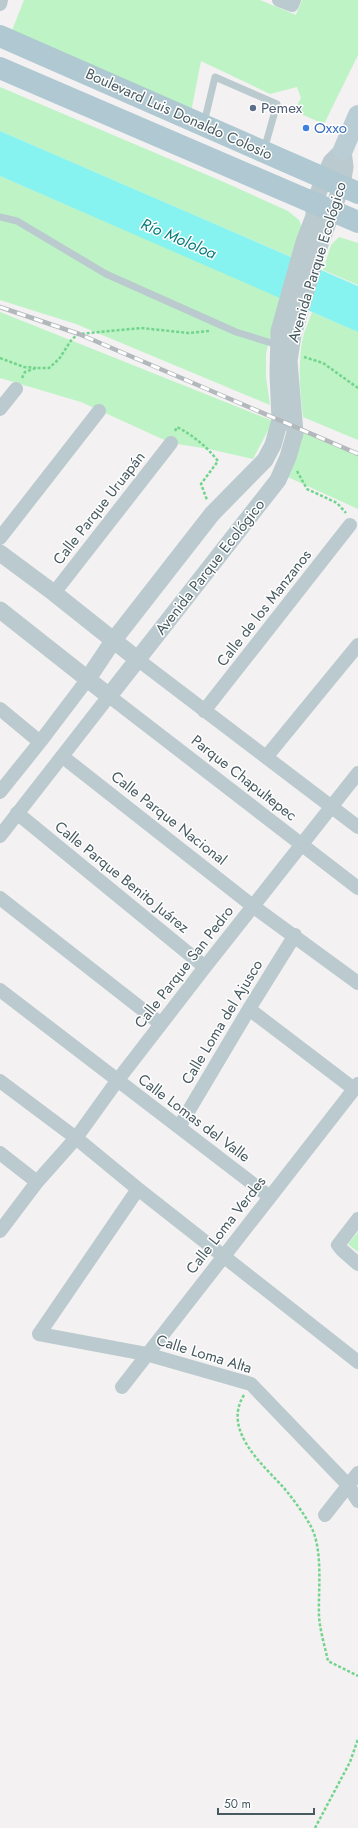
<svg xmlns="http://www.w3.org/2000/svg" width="358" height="1828" viewBox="0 0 358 1828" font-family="Jost,sans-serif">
  <rect width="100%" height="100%" fill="#f3f1f1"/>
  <path fill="#bdf3c5" d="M24,0H260L296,15L302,0H358V55L324,124L294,111L301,98L297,87L270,94L201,61L191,112L11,33Z
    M0,87L226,183L288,211L299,220L302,228L296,259L0,131Z
    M0,176L281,297L266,353V377L270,405L76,324L0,300Z
    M339,237L358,243V285L323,270L331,245Z
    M0,312L273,421L253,459L209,449L171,443L81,402L0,378Z
    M312,312L358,332V440L303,417C300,392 298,366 302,342C304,331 309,321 312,312Z
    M298,430L358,456V509L279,473Z
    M358,1232V1252L348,1244Z"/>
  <path fill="#87f3f0" d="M0,131L358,286V332L0,176Z"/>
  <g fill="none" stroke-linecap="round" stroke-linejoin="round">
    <path stroke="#72d48d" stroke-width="2.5" stroke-dasharray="3 2" stroke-linecap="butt" d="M304,357L323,363L358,388
      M0,358L24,367L36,368
      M22,378L25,372L36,368H49L59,359L72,339L79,334L141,328L189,333L209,331
      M175,431L177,427C194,436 206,446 218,461L201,484L207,500
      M297,471L307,489L337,503L346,513
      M244,1395C222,1430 262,1464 284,1488C293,1499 302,1511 309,1523C324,1547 318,1588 319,1616C320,1631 325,1647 328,1661L358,1676
      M315,1828L350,1762L358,1739"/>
    <path stroke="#bbcace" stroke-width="7" d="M204,123L215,77L277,104L264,150
      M0,217L17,221L106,274L236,332L278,345"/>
    <path stroke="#bbcace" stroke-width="14" d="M279,0L292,5L294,0
      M0,4L1,0
      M0,409L16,389
      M0,538L99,411
      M54,593L171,443
      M137,659L358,827
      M0,709L40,742
      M204,711L350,525
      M267,756L358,645
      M63,757L254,907L358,983
      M0,792L40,742L87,680
      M17,813L205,967
      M0,836L109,696L358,888
      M0,898L161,1024
      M0,990L270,1197
      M249,1009L354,1089
      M0,1081L76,1138L138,1189L358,1362
      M179,1127L249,1009L295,935
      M0,1153L37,1182L0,1231
      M37,1182L76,1138L117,1081L205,967L358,773
      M138,1189L39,1334L146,1354L251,1384L348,1485L358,1501
      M358,1219L338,1245L342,1250L358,1264
      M122,1387L358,1084
      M325,1515L358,1473"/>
    <path stroke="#bbcace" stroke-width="17" d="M0,553L54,593L137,659
      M0,610L109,696L278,480L288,457L295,433L289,361L293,335L319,247L342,185L345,167L343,150
      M87,680L113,641L212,514L265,460L273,445L280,420L278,374L279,331L304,242L314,216V203L331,162L343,150"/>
    <path stroke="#bbcdd4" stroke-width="20" d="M343,150L358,115"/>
    <path stroke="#afc8d1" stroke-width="22" d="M0,36L358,193
      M0,68L358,222"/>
    <defs>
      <path id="rail" d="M0,307L79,334L358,454"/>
    </defs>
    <use href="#rail" stroke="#b2b8bc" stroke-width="4.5"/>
    <use href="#rail" stroke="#fff" stroke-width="3" stroke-dasharray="9" stroke-linecap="butt"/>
  </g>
  <circle fill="#5c6f8a" stroke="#fff" stroke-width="1.5" cx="253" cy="108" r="4"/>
  <circle fill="#3f7fe0" stroke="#fff" stroke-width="1.5" cx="306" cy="128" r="4"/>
  <g text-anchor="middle" stroke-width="3" stroke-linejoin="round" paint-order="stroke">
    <g font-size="15" fill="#4e5e75" stroke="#fff" text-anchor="start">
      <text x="261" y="113">Pemex</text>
    </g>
    <g font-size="15" fill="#475a60" stroke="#fff">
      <text transform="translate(179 114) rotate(24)" y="5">Boulevard Luis Donaldo Colosio</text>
      <text transform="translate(317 262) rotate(-73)" y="5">Avenida Parque Ecológico</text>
      <text transform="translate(99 508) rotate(-52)" y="5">Calle Parque Uruapán</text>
      <text transform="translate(210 567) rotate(-52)" y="5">Avenida Parque Ecológico</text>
      <text transform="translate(264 608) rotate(-52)" y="5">Calle de los Manzanos</text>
      <text transform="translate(244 778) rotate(38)" y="5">Parque Chapultepec</text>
      <text transform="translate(169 818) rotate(38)" y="5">Calle Parque Nacional</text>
      <text transform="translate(122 877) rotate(39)" y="5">Calle Parque Benito Juárez</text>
      <text transform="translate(184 967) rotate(-52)" y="5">Calle Parque San Pedro</text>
      <text transform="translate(222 1022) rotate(-59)" y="5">Calle Loma del Ajusco</text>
      <text transform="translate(194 1118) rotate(37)" y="5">Calle Lomas del Valle</text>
      <text transform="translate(226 1225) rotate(-52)" y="5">Calle Loma Verdes</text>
      <text transform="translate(204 1354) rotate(17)" y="5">Calle Loma Alta</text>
    </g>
    <g font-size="15" fill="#366cbe" stroke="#fff" text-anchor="start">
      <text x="314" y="133">Oxxo</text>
    </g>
    <g font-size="16" font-style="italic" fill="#077e7b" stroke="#fff">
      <text transform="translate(179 238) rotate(23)" y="6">Río Mololoa</text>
    </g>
  </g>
  <path d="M218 1808v6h96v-6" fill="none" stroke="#475a60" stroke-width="2"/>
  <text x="224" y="1808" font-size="12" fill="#475a60" stroke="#ffffff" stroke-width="3" paint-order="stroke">50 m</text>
</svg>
